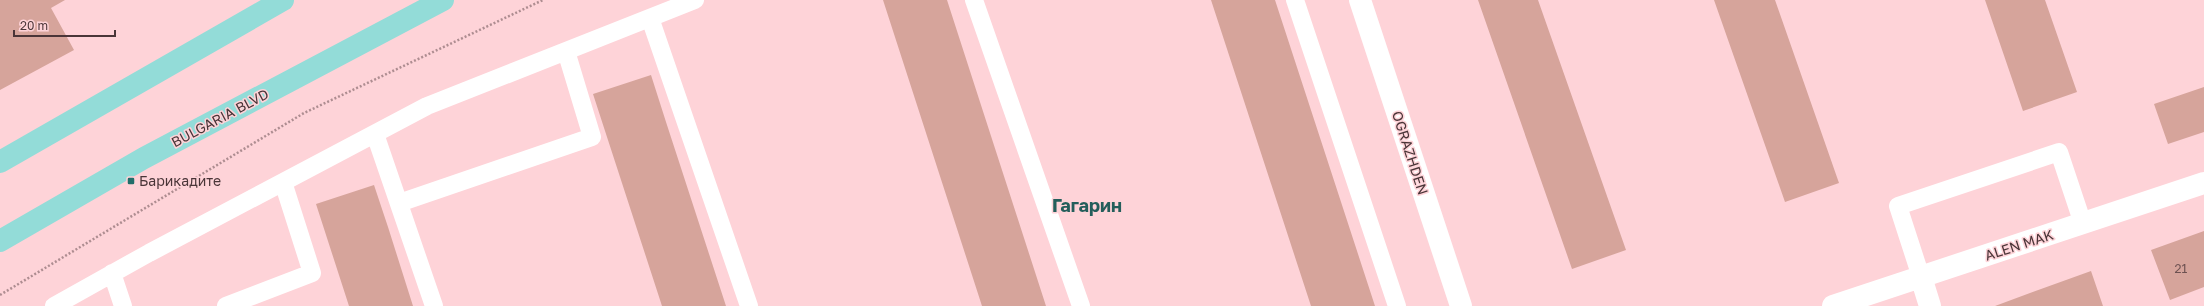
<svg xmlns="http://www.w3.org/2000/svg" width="2204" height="306" viewBox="0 0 2204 306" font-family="'Golos Text',sans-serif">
  <rect width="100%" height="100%" fill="#fed3d8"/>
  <path fill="#d6a49b" d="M0,0H65L51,8L74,50L0,90Z
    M883,0H947L1046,306H982Z
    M1211,0H1275L1375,306H1311Z
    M1478,0H1538L1626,250L1572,269Z
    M1714,0H1775L1839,183L1785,202Z
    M1985,0H2045L2077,92L2023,111Z
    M651,75L666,122L726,306H662L593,94Z
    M2204,87V132L2168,144L2154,104Z
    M374,185L388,227L413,306H349L316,204Z
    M2204,231V287L2170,300L2151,250Z
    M2091,271L2103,306H1995L2030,293Z"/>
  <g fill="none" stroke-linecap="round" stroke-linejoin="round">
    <path stroke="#ae8d91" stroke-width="2.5" stroke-dasharray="2 2" stroke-linecap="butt" d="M0,295L304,113L543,0"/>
    <path stroke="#fff" stroke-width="18" d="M974,0L1081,306
      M1295,0L1397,306
      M650,18L749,306
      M375,134L434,306
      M399,203L592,137L566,51
      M112,273L123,306
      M1921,277L1898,206L2059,152L2083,224
      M54,306L149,253L427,106L695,0
      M226,306L312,273L283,182"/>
    <path stroke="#fff" stroke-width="22" d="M1921,277L1930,306
      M1833,306L2204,183"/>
    <path stroke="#fff" stroke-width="22" d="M1360,0L1461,306"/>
    <path stroke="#93dcd8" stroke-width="22" d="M0,162L283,0
      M0,241L144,158L443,0"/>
  </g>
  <rect fill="#226d6a" stroke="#fed3d8" stroke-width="1.5" x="127" y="177" width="8" height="8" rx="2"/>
  <g text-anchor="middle" stroke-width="3" stroke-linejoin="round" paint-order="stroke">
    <g font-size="12" fill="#6d5151">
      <text x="2181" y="273">21</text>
    </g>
    <g font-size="14" fill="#4a3538" stroke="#fed3d8">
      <text transform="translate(220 118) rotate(-28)" y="5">BULGARIA BLVD</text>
      <text transform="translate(1410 153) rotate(72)" y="5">OGRAZHDEN</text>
      <text transform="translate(2019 245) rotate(-18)" y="5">ALEN MAK</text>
    </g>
    <g font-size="14" fill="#4a3538" stroke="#fed3d8" text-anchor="start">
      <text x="139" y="186">Барикадите</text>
    </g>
    <g font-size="18" font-weight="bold" fill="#245e5b" stroke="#fed3d8">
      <text x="1087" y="212">Гагарин</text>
    </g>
  </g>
  <path d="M14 30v6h101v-6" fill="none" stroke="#4a3538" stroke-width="2"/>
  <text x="20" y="30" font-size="12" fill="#4a3538" stroke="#fed3d8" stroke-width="3" paint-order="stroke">20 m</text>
</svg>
